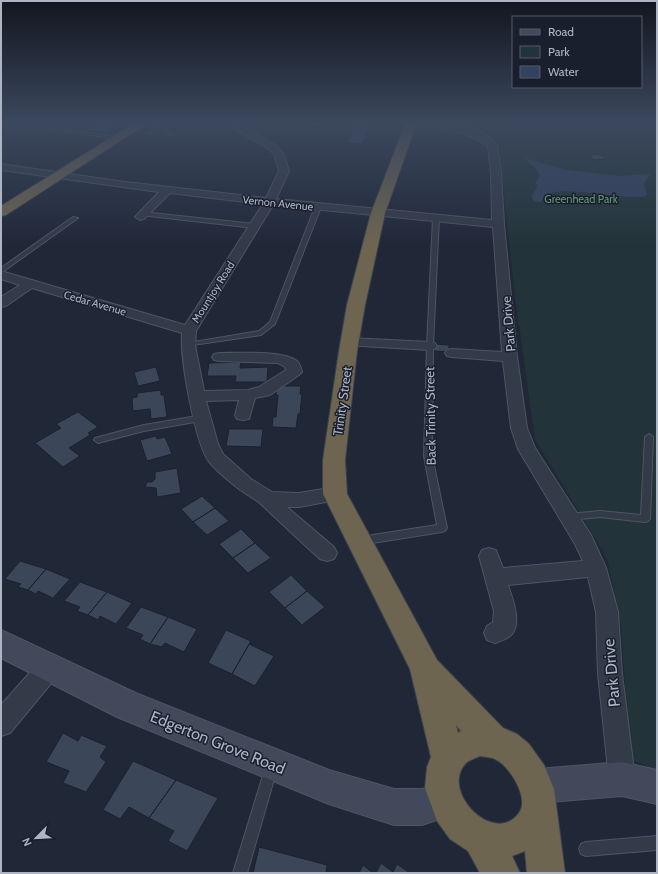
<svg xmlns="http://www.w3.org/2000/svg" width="658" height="874" viewBox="0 0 658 874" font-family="Cabin,sans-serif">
  <rect width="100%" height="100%" fill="#202838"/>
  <path fill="#223439" d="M441,122H657V771L630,759L621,624L607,558L535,439L514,288L499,146C483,130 463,126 441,122Z"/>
  <path fill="#324260" d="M525,158L567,170L621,176L647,174L650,175L644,183L647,195C637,203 572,186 552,193C547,194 544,200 540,202L534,201L532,198C532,193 536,191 537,185L535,183L540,176L536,169Z"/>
  <path fill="#3b4658" stroke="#1b212e" d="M303,122H327L329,123L315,127Z
    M96,124L117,126L106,133L85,130Z
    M351,125L370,126L362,144L347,143L353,129H349Z
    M149,130H155L152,133L154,135L152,136L141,135Z
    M594,154L601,155L605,157L606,159L595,160L590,157V155Z
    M435,344L449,345V352L435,351Z
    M241,362L240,368L268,367L267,382H235L236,376H207L209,363Z
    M156,367L160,381L138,386L134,372Z
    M277,386H301L300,394H302L300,414H298L296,428L272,427L273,417H276L278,395H276Z
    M161,390V395H164L167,417L151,419L150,409L133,411L132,398L137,397V393Z
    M78,412L98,427L88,433L90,435L69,448L80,456L63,467L35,443L61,428L56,424Z
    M229,429H263L261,447L226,446Z
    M156,436L157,439L165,437L172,454L147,461L140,440Z
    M177,468L181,493L157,497L156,488L145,487L147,482H152L155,479V472Z
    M202,496L215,508L193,522L181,509Z
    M215,508L229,521L207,535L193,522Z
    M241,529L255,543L233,558L219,544Z
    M255,543L271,558L248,573L233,558Z
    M20,561L46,569L28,590L18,587L21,584L5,579Z
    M46,569L70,579L53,598L38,591L36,594L28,590Z
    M291,575L307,591L285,608L269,592Z
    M80,582L107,592L88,615L77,611L80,607L64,601Z
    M307,591L325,607L302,625L285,608Z
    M107,592L132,603L116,624L100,616L98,620L88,615Z
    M141,607L168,617L150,644L140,639L143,635L126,628Z
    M168,617L197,629L184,652L165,643L162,647L150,644Z
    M226,630L251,641L232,674L208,663Z
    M249,644L274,656L255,686L232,674Z
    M63,733L78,741L81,735L107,746L100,757L106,762L86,792L63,783L69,771L46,762Z
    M133,761L176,780L149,818L129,807L120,819L103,810Z
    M176,780L218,798L187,851L168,841L174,831L149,818Z
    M259,847L327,865L326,873H253Z
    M381,863L393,872L397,864L410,873H376Z
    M363,865L373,873H359Z"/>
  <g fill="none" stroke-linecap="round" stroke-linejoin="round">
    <defs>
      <path id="lane" d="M123,122H129L138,127L135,128Z
        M147,122C157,122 167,129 174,135L171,136Z
        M355,122H376L357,124Z
        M49,127L118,137L120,138L118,139L48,129Z
        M318,205L321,207L275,324L261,335L186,346V344L188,343L259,331L270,322L315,207Z
        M142,212L255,224L258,226L255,228L140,215L139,214Z
        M436,216L439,218L433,346L432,456L447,528L445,531L442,532L360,545L357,544L355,541L357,538L360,537L437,525L424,456L427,346L433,218Z
        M73,217L78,218L1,273V268Z
        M203,415L207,418L206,420L144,431L98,443L94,440L95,438L144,425Z
        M649,434L653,437L650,519L648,521L645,522L600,517L569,520L566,519L564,517L566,515L569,514L600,511L641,515L645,437Z
        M271,763L275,765L277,769L247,873H233L265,769L267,765Z
        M657,836V850L586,856L581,854L579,849L581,844L586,842Z"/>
      <path id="street" d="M223,122H234L275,145L283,153L289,171L276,199L492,220L491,173L488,146C465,130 439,127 412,125L408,122C434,122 478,123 497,145L501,173L504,224L517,357L527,428L535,448L591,535L606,568L618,612L622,674L635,779L631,788L622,792L613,788L609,779L598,674L596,612L588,577L508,585C512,597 522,622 512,634C508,639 500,641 495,643L487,640L484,633L487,626L493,622L494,611L479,556L482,550L489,548L496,550L503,568L583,561L575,544L518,449L511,428L503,361L452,357L447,356L445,353L447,350L452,349L502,352L493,227L273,205L196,331L195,345L204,391L248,390L259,387L286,370L285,367L278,363L219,361L214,360L212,357L214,354L219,353C237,353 283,350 297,361C300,363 301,368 302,372L299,375L270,395L255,398L249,419L243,420L237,419L235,415L239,400L206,401L218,444L223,454L251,479L272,492L299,493L335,487L342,489L344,494L342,499L299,507H287L334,547L337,553L334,559L327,561L320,559C300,541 281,523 262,505C256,499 247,495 239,489C230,482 218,472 210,463C195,445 180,358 182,333L32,288L6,306L1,307V297L20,285L1,279V271L185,325L263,204L170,193L144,219L140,220L135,217L159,192L1,170V164L125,182L266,198L279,171L274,154L269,149Z
        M350,338L430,342L435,343L437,346L435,349L430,350L345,345L343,342L345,339Z
        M50,656L58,659L62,667L58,675L10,733L1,736V705L42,659Z"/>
      <path id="secondary" d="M1,630L138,694L329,770L394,789H422L445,784L457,789L462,801L457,813L422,825H394L329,804L117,717L1,658Z
        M622,762L657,770V804L622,796L537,803L525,798L520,786L525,774L537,769Z"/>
      <path id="highway" d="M136,122H149L6,215L1,216V206Z
        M406,122H417L385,213L365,305L357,351L345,460L347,494L437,660L503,728L517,734L529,744L544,765L554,789L565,873H527L525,851L512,856L520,873H480L468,851L450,839L437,821L425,788L427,767L431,757L410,669L323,494V460L339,351L347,305L371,213ZM456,725L461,731L458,733ZM480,756C484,757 491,757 495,759C509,765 530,798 519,813C494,847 439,791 466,763C469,760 476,758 480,756Z"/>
    </defs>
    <use href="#lane" stroke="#4e5563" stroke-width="2"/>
    <use href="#street" stroke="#4e5563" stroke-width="2"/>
    <use href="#secondary" stroke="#4e5563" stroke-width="2"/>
    <use href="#highway" stroke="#3b424f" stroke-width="2"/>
    <use href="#lane" fill="#333a48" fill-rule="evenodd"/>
    <use href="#street" fill="#333a48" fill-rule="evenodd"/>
    <use href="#secondary" fill="#41495b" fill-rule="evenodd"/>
    <use href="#highway" fill="#6e6550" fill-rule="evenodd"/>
  </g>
  <linearGradient id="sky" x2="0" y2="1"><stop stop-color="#12161f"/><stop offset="0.5" stop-color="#3c485e"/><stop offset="1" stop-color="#3c485e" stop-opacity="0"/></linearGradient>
  <rect width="658" height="245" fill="url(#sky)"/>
  <g text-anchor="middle" stroke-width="3" stroke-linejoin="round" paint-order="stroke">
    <g font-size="11" fill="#659674" stroke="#191f2c">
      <text x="581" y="203">Greenhead Park</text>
    </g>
    <g font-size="11" fill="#adb5c5" stroke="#191f2c">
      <text transform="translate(278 203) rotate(6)" y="4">Vernon Avenue</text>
      <text transform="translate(213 292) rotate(-58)" y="4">Mountjoy Road</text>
      <text transform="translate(95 303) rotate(16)" y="4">Cedar Avenue</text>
    </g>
    <g font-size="13" fill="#adb5c5" stroke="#191f2c">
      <text transform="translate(508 324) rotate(-95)" y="5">Park Drive</text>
      <text transform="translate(342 401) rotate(-82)" y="5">Trinity Street</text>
      <text transform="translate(430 416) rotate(-91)" y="5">Back Trinity Street</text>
    </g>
    <g font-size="16" fill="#adb5c5" stroke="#191f2c">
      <text transform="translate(611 673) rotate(-95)" y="6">Park Drive</text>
      <text transform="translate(218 742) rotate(22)" y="6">Edgerton Grove Road</text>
    </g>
  </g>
  <rect width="658" height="874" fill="none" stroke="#adb5c5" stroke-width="4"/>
  <rect x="512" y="16" width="130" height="72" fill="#191f2c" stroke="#545b69"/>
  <rect x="520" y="29" width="20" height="6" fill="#41495b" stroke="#545b69"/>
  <text x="548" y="36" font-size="12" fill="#adb5c5">Road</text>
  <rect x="520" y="46" width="20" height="12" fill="#223439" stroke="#545b69"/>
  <text x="548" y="56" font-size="12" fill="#adb5c5">Park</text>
  <rect x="520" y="66" width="20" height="12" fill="#324260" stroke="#545b69"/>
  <text x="548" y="76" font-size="12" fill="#adb5c5">Water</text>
  <g transform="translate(36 838) rotate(246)" stroke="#191f2c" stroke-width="3" paint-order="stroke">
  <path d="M0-3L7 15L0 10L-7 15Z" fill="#adb5c5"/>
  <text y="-6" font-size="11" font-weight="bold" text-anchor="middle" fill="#adb5c5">N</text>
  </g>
</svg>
